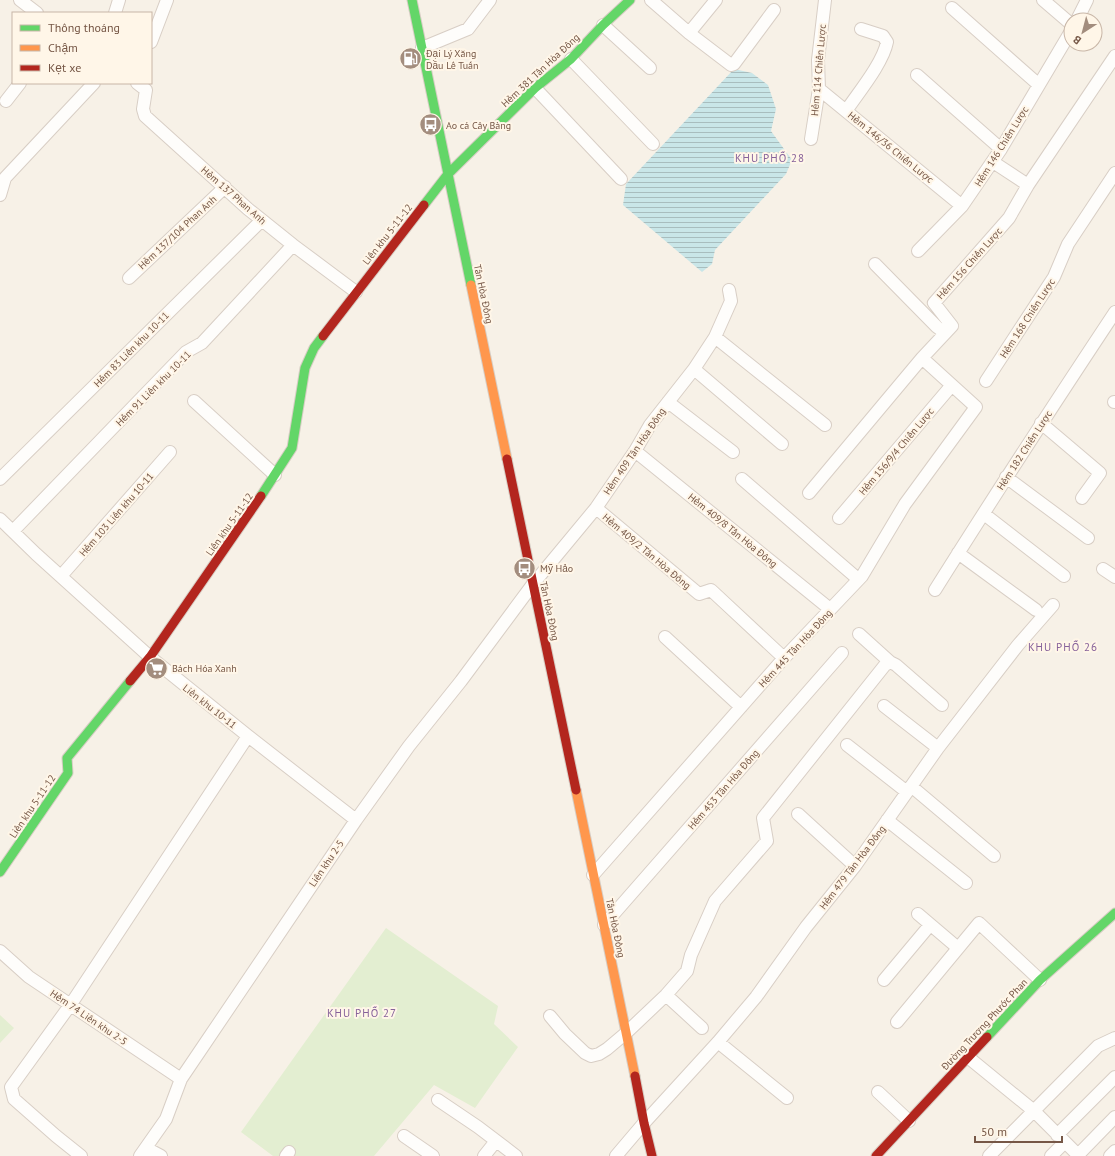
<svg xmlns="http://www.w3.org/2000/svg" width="1115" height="1156" viewBox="0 0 1115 1156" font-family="'PT Sans',sans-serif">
  <defs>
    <pattern id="water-rules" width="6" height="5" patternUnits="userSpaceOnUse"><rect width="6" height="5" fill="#c9e6e8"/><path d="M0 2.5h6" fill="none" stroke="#a8bdbe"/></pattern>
  </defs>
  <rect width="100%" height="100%" fill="#f7f1e7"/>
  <path fill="#e3eed1" d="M386,928L498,1006L494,1024L518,1047L475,1108L434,1085L374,1156H273L241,1132Z
    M0,1015L14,1028L0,1043Z"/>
  <path fill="url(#water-rules)" d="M734,69L752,73L768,85L776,109L771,131L792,160L786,174L715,250L712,264L702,272L623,205L626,184Z"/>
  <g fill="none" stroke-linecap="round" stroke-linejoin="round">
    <defs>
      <path id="street" d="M20,0L37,13
        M651,0L689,33L731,65L734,64L774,10
        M1043,0L1071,24
        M952,8L1039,85
        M115,13L119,0
        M1077,20L1087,0
        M603,25L650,68
        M689,33L716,0
        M151,42L167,0
        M422,48L468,29L490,0
        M571,59L653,144
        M917,75L1001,149
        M137,83L146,90L143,109L145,116L248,209L293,245L356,292
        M535,88L621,179
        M819,89L962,206
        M6,101L20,83
        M846,111C858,93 883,63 887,42L883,36L861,29
        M811,139L819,89L818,60L825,0
        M993,162L1028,185
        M0,195L5,178L94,83
        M918,251L962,206L1001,149L1071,31
        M875,264L937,327L945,333
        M129,278L225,187
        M715,337L825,425
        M694,369L782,444
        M986,381L1054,277L1068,244L1115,173
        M194,401L275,475
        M668,402L733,452
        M1114,402H1115
        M1041,423L1100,473L1082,498
        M635,451L830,609
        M1006,477L1088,538
        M0,479L262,220
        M742,479L858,579
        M809,493L922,358L952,326L934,303L1009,218L1028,185L1115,56
        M596,508L699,594L711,590L784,658
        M984,514L1064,576
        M839,518L952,385
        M0,519L36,554L150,657L248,736L356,820
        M13,531L186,352L202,343L293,245
        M958,553L1036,610
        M1103,569L1115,577
        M61,576L170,452
        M935,590C994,496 1054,404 1115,312
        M859,634L890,662
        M665,637L741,707
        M884,706L938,748
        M847,745L907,792
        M911,786L994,856
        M798,814L855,866
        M887,820L966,883
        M593,875L784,658L862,576L905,504L976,407L922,358
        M918,914L958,948
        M604,925L842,653
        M0,951L29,977L181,1079
        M884,980L930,925
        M666,995L702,1028
        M550,1016L565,1034L585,1053L591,1056L599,1054L607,1049L626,1033L666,995L687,971L691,955L715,901L767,841L763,818L885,665L890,662L896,665L942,705
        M897,1022L979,923L1040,980
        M718,1042L787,1098
        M969,1058L1034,1111L1079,1156
        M878,1092L909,1121
        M438,1100L478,1127L516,1156
        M1057,1135L1115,1077
        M404,1136L433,1156
        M146,1148L161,1156
        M1078,1155L1115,1117
        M81,1156L56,1136L14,1099L11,1087L71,1004L248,736
        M140,1156L166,1119L181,1079L356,820L409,746L461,681L533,584L596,508L635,451L650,425L694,369L715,337L731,301L729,290
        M286,1156L289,1152
        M484,1156L496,1141
        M616,1156L644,1123L718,1042L756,997L806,927L855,866L938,748L1018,645L1053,605
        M989,1156L1098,1046L1115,1038
        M1051,1156L1065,1142
        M1110,1156L1115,1151"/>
      <path id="fast" d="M412,0L471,285
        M424,205L448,174L535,88L571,59L603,25L630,0
        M261,496L292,448L305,368L314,348L323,336
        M0,872L68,773L67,758L130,681
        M987,1037L1040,980L1115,913"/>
      <path id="slow" d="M471,285L507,459
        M576,790L635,1076"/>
      <path id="jam" d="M323,336L424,205
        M507,459L576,790
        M130,681L150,657L261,496
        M635,1076L644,1123L652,1156
        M876,1156L987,1037"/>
    </defs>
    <use href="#street" stroke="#d8cec5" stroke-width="14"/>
    <use href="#fast" stroke="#d7cdc4" stroke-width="11"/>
    <use href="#slow" stroke="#d7cdc4" stroke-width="11"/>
    <use href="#jam" stroke="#d7cdc4" stroke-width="11"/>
    <use href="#street" stroke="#fefdfb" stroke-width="12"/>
    <use href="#fast" stroke="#63d668" stroke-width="9"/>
    <use href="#slow" stroke="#ff974d" stroke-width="9"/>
    <use href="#jam" stroke="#b3261e" stroke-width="9"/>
  </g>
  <defs>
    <symbol id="fuel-disc" viewBox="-11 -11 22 22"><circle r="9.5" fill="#a38d7e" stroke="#fff6e8"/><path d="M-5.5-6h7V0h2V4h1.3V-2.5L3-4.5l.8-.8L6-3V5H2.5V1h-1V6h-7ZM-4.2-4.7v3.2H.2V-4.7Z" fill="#fff"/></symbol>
    <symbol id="bus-disc" viewBox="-11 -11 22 22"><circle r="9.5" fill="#a38d7e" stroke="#fff6e8"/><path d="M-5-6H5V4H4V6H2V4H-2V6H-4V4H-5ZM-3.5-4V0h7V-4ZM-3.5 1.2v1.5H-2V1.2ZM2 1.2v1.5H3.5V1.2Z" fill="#fff"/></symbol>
    <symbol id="supermarket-disc" viewBox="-11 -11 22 22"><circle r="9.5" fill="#a38d7e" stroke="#fff6e8"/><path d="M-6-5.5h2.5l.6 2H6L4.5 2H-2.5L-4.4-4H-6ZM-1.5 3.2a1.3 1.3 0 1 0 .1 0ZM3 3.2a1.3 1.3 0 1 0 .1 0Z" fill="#fff"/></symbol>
  </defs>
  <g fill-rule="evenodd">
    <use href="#fuel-disc" x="398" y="46" width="25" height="25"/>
    <use href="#bus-disc" x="418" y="112" width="25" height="25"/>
    <use href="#bus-disc" x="512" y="556" width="25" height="25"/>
    <use href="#supermarket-disc" x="144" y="656" width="25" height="25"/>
  </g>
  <g text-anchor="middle" stroke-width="4" stroke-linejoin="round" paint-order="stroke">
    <g font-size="10" fill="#765746" stroke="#fff6e8" text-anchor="start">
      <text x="426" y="57">Đại Lý Xăng<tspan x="426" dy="12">Dầu Lê Tuấn</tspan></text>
      <text x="446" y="129">Ao cá Cây Bàng</text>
      <text x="540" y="572">Mỹ Hảo</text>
      <text x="172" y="672">Bách Hóa Xanh</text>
    </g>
    <g font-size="10" fill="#765746" stroke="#fff6e8">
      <text transform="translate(540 70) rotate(-43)" y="4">Hẻm 381 Tân Hòa Đông</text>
      <text transform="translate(818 70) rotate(-85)" y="4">Hẻm 114 Chiến Lược</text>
      <text transform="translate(1001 146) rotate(-58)" y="4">Hẻm 146 Chiến Lược</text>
      <text transform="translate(891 147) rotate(39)" y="4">Hẻm 146/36 Chiến Lược</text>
      <text transform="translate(234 195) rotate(41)" y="4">Hẻm 137 Phan Anh</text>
      <text transform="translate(177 232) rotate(-43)" y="4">Hẻm 137/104 Phan Anh</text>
      <text transform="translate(387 234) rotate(-52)" y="4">Liên khu 5-11-12</text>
      <text transform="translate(969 263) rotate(-48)" y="4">Hẻm 156 Chiến Lược</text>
      <text transform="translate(484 294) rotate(78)" y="4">Tân Hòa Đông</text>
      <text transform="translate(1027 318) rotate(-57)" y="4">Hẻm 168 Chiến Lược</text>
      <text transform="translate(131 349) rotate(-45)" y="4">Hẻm 83 Liên khu 10-11</text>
      <text transform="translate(153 388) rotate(-45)" y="4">Hẻm 91 Liên khu 10-11</text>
      <text transform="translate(1024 450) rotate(-57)" y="4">Hẻm 182 Chiến Lược</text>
      <text transform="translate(634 451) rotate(-56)" y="4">Hẻm 409 Tân Hòa Đông</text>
      <text transform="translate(896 451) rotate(-50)" y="4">Hẻm 156/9/4 Chiến Lược</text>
      <text transform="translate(116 514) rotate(-49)" y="4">Hẻm 103 Liên khu 10-11</text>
      <text transform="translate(229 524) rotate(-55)" y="4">Liên khu 5-11-12</text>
      <text transform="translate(733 530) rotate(39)" y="4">Hẻm 409/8 Tân Hòa Đông</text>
      <text transform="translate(647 551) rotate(40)" y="4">Hẻm 409/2 Tân Hòa Đông</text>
      <text transform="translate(550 611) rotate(78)" y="4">Tân Hòa Đông</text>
      <text transform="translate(795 648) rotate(-47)" y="4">Hẻm 445 Tân Hòa Đông</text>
      <text transform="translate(210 706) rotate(38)" y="4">Liên khu 10-11</text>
      <text transform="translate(723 789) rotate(-49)" y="4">Hẻm 453 Tân Hòa Đông</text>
      <text transform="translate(32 806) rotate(-56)" y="4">Liên khu 5-11-12</text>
      <text transform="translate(326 863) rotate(-56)" y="4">Liên khu 2-5</text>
      <text transform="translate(852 867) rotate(-53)" y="4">Hẻm 479 Tân Hòa Đông</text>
      <text transform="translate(616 928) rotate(78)" y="4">Tân Hòa Đông</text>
      <text transform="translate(89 1017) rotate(34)" y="4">Hẻm 74 Liên khu 2-5</text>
      <text transform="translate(984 1024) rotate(-47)" y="4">Đường Trương Phước Phan</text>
    </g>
    <g font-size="11" letter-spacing="1" fill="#86619a" stroke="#fff6e8">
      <text x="770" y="162">KHU PHỐ 28</text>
      <text x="1063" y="651">KHU PHỐ 26</text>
      <text x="362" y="1017">KHU PHỐ 27</text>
    </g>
  </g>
  <rect x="12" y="12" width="140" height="72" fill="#fff6e8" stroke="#c8b6a7"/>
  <rect x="20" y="25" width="20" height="6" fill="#63d668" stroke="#c8b6a7"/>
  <text x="48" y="32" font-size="12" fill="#765746">Thông thoáng</text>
  <rect x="20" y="45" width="20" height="6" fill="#ff974d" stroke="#c8b6a7"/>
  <text x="48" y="52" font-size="12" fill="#765746">Chậm</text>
  <rect x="20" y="65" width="20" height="6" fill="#b3261e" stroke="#c8b6a7"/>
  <text x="48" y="72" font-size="12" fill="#765746">Kẹt xe</text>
  <g transform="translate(1083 32) rotate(216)"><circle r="19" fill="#fff6e8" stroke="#c8b6a7"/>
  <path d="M0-3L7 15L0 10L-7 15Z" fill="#a38d7e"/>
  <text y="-6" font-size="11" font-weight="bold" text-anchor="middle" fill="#765746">B</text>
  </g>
  <path d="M975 1136v6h87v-6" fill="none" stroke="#765746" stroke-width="2"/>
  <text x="981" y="1136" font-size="12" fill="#765746" stroke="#fff6e8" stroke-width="3" paint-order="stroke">50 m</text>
</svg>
